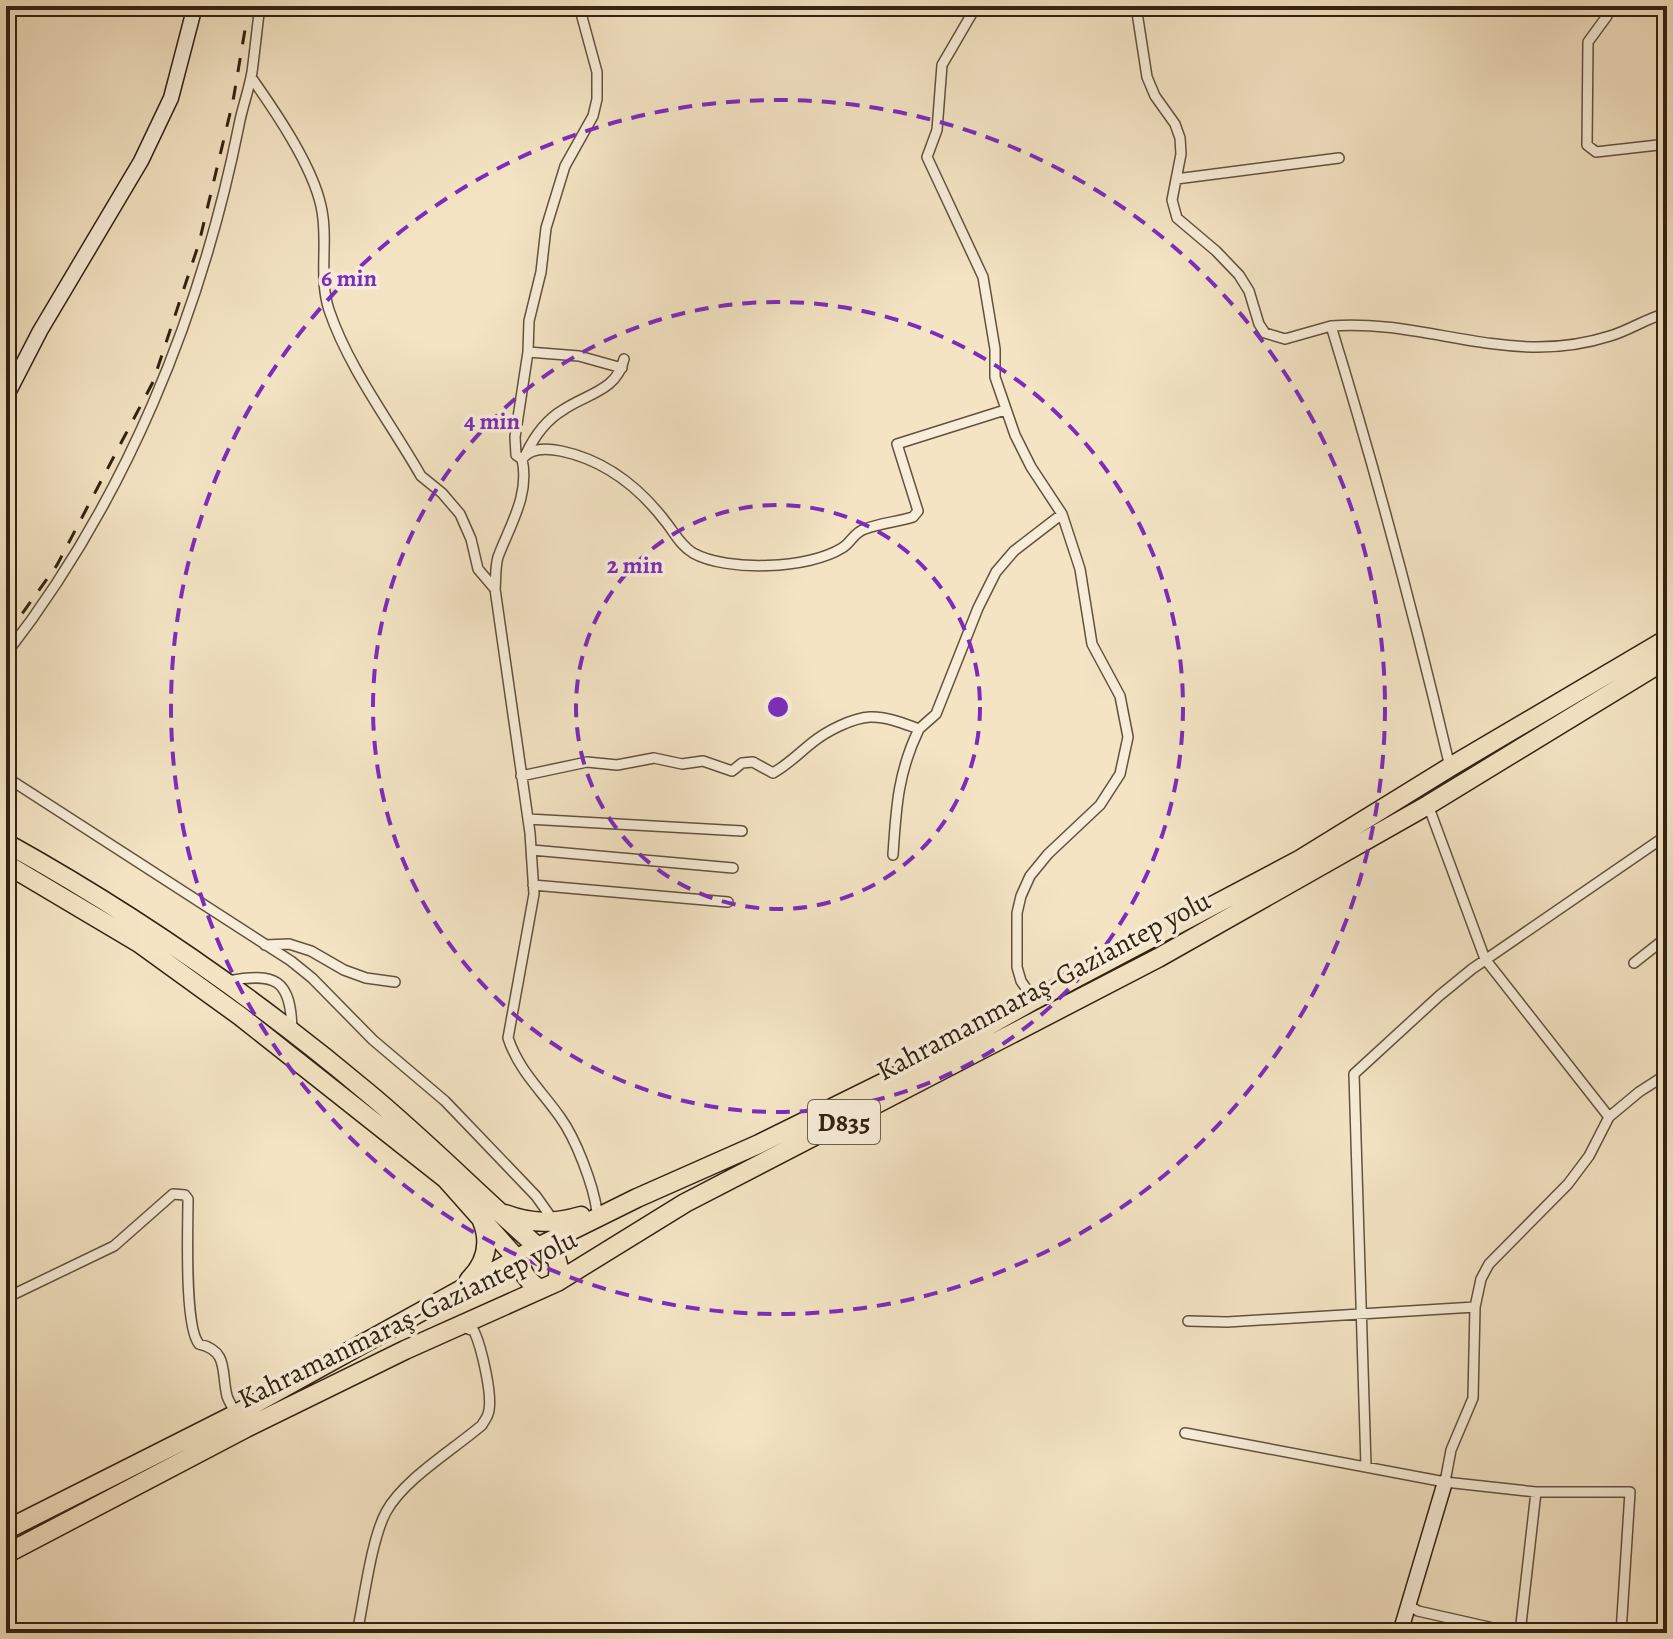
<svg xmlns="http://www.w3.org/2000/svg" width="1673" height="1639" viewBox="0 0 1673 1639" font-family="Alegreya,serif">
  <rect width="100%" height="100%" fill="#f4e4c4"/>
  <filter id="stains"><feTurbulence type="fractalNoise" baseFrequency=".0025" numOctaves="4"/><feColorMatrix values="0 0 0 0 .2 0 0 0 0 .09 0 0 0 0 .02 0 0 0 .5 -.17"/></filter>
  <radialGradient id="worn" r=".72"><stop offset=".6" stop-color="#630" stop-opacity="0"/><stop offset="1" stop-color="#630" stop-opacity=".3"/></radialGradient>
  <g fill="none" stroke-linecap="round" stroke-linejoin="round">
    <defs>
      <path id="street" d="M579,6L597,72V99L593,116L565,166L546,228L541,272L529,321L528,352L515,437L516,455L522,459C530,495 510,525 498,557C495,567 496,579 495,589L530,833L534,894L508,1038C519,1071 541,1090 560,1117C576,1139 593,1184 597,1211
        M974,6V10L942,65L937,130L927,157L983,277L995,349V377L1015,435L1031,467L1062,514L1080,569L1092,644L1120,696L1128,737L1120,774L1100,805L1048,854L1030,876L1021,896L1017,913V967L1021,981L1034,1000
        M1136,6L1147,77L1155,96L1175,124L1180,138L1181,154L1172,200L1177,218L1216,251L1239,275L1249,291L1259,324L1265,333L1285,339L1331,326
        M1608,6L1607,16L1588,42L1587,145L1596,152L1667,144
        M251,77C275,111 312,165 321,206C329,240 318,276 329,310C349,369 390,422 421,476L442,493L460,514L471,539L478,569L495,589
        M1176,179L1339,158
        M528,352L579,356L622,368
        M526,454C534,437 546,420 563,410C586,394 617,391 624,359
        M522,459C531,447 547,448 561,451C604,460 638,486 665,521C674,532 680,545 693,553C727,572 809,569 842,548C851,543 854,532 865,529C880,523 897,522 913,517L918,511L897,444L1005,410
        M6,654C125,501 201,315 239,125C242,108 249,90 252,72C255,50 257,28 260,6
        M1450,767C1415,618 1376,472 1331,326C1401,320 1468,347 1538,347C1561,347 1588,343 1610,336C1630,330 1647,318 1667,313
        M521,776L587,762L617,765L654,758L682,764L703,761L732,771L742,763L753,762L773,773C789,764 799,753 813,742C827,731 852,718 870,717C886,716 905,724 919,729L936,714L978,608L996,572L1014,551L1062,514
        M6,777L291,961L312,978L373,1040L445,1101L536,1196L553,1220
        M1428,805L1485,959L1609,1117
        M528,819L742,831
        M532,850L733,868
        M893,855C896,808 898,772 919,729
        M533,885L728,902
        M265,945L289,944L311,951L344,970L366,978L395,982
        M1634,963L1667,937
        M227,981C276,972 291,979 292,1031
        M6,1298L114,1246L173,1194L185,1195L188,1199C188,1226 184,1327 199,1344C229,1351 221,1372 227,1396C229,1402 233,1408 236,1414
        M1188,1321L1227,1322L1475,1307
        M1185,1433L1445,1482
        M1366,1466L1354,1074L1439,996L1472,969L1667,835
        M1408,1605L1418,1611L1515,1633
        M357,1633C364,1601 371,1540 386,1512C404,1479 453,1450 482,1425C484,1421 487,1418 488,1414C494,1398 481,1346 474,1331L463,1327
        M1520,1633L1536,1492
        M1621,1633L1630,1492H1536L1445,1482L1451,1450L1473,1398L1475,1307L1481,1279L1489,1264L1568,1184L1589,1156L1609,1117L1639,1092L1667,1074"/>
      <path id="secondary" d="M6,397L40,331L141,161L171,98L195,6
        M1400,1633L1445,1482"/>
      <path id="highway" d="M6,843C134,914 255,998 367,1092C426,1141 480,1196 538,1247L556,1257L559,1268L557,1282
        M6,864L139,943L240,1016L446,1179L517,1259C523,1273 527,1281 540,1289
        M505,1214C532,1224 554,1224 581,1216
        M469,1280C486,1263 491,1243 482,1221
        M6,1530L236,1414L538,1247L637,1198L759,1144L917,1066L1034,1000L1301,859L1450,767L1667,639
        M6,1554L246,1428L405,1350L557,1282L685,1203L1158,958L1428,805L1667,659"/>
    </defs>
    <use href="#street" stroke="#62523e" stroke-width="12"/>
    <use href="#secondary" stroke="#312212" stroke-width="17"/>
    <use href="#highway" stroke="#312212" stroke-width="21"/>
    <use href="#street" stroke="#f8edd9" stroke-width="9"/>
    <use href="#secondary" stroke="#f8edd9" stroke-width="14"/>
    <use href="#highway" stroke="#f4e4c4" stroke-width="18"/>
    <path stroke="#312212" stroke-width="3" stroke-dasharray="14 14" stroke-linecap="butt" d="M6,636L57,565L153,382L199,243L233,101L249,6"/>
  </g>
  <g fill="none" stroke="#7b2cbf" stroke-width="4" stroke-dasharray="14 10">
    <circle cx="778" cy="707" r="202"/>
    <circle cx="778" cy="707" r="405"/>
    <circle cx="778" cy="707" r="607"/>
  </g>
  <g text-anchor="middle" stroke-width="7" stroke-linejoin="round" paint-order="stroke">
    <rect fill="#f8edd9" stroke="#6d5f4e" stroke-width="2" x="808" y="1100" width="72" height="44" rx="6"/>
    <g font-size="26" font-weight="bold" fill="#312212">
      <text x="844" y="1131">D835</text>
    </g>
    <g font-size="28" fill="#312212" stroke="#f8edd9">
      <text transform="translate(1043 985) rotate(-28)" y="10">Kahramanmaraş-Gaziantep yolu</text>
      <text transform="translate(407 1318) rotate(-26)" y="10">Kahramanmaraş-Gaziantep yolu</text>
    </g>
  </g>
  <circle cx="778" cy="707" r="12" fill="#7b2cbf" stroke="#f8edd9" stroke-width="4"/>
  <g font-size="24" text-anchor="middle" font-weight="bold" fill="#7b2cbf" stroke="#f8edd9" stroke-width="7" stroke-linejoin="round" paint-order="stroke">
    <text x="349" y="286">6 min</text>
    <text x="492" y="429">4 min</text>
    <text x="635" y="573">2 min</text>
  </g>
  <rect width="1673" height="1639" fill="none" stroke="#f4e4c4" stroke-width="32"/>
  <rect x="8" y="8" width="1657" height="1623" fill="none" stroke="#312212" stroke-width="4"/>
  <rect x="16" y="16" width="1641" height="1607" fill="none" stroke="#312212" stroke-width="2"/>
  <rect width="100%" height="100%" filter="url(#stains)"/>
  <rect width="100%" height="100%" fill="url(#worn)"/>
</svg>
